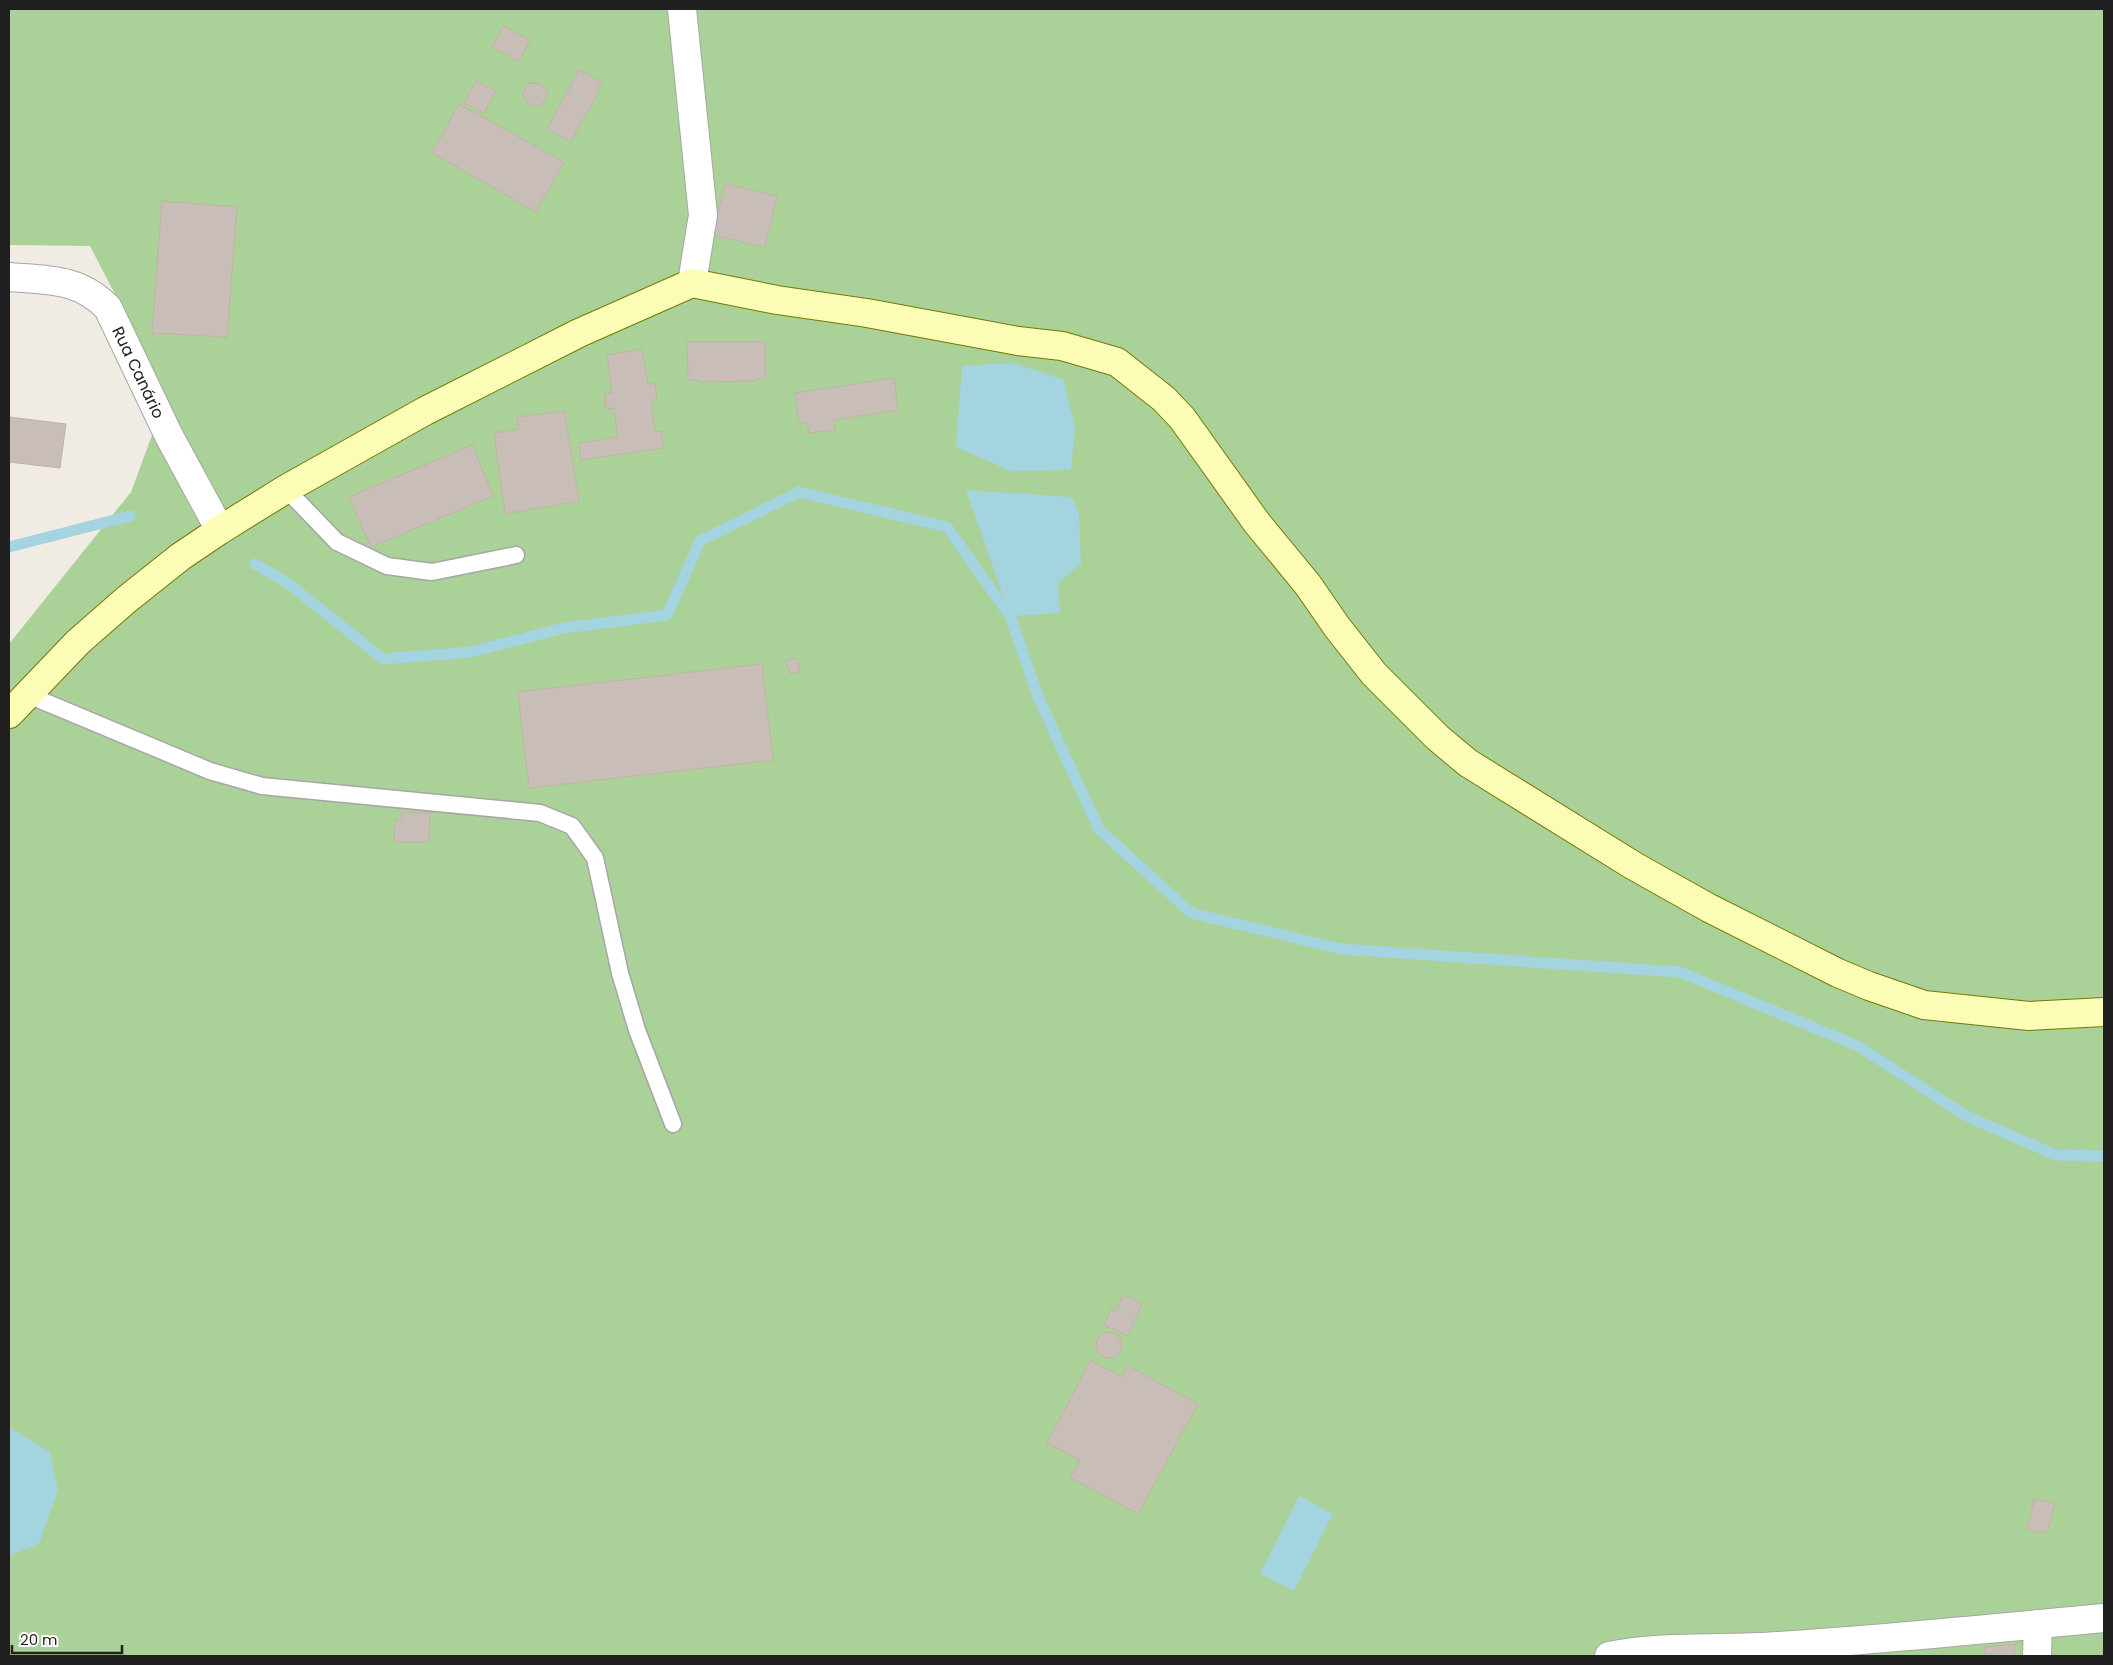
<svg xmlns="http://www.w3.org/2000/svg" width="2113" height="1665" viewBox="0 0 2113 1665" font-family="Poppins,sans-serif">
  <rect width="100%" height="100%" fill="#f0ece4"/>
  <path fill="#aad197" d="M9,9H2104V1656H9V644L131,492L164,403L136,335L90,246L9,245Z"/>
  <path fill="#a3d4e0" d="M1014,363L1063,379L1075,427L1071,470L1011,471L956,447L962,366Z
    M966,490L1072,497L1079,514L1081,564L1058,583L1060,613L1010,616Z
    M9,1427L50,1452L58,1490L39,1544L9,1556Z
    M1299,1496L1333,1514L1294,1591L1260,1574Z"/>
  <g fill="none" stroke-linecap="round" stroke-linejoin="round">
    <path stroke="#a3d4e0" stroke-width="11" d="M9,547L130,516
      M255,564L288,583L383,659L471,652L564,628L667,615L700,541L799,492L947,527L1010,616L1039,699L1099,829L1191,913L1341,949L1680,972L1858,1046L1966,1116L2056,1155L2104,1156"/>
  </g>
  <path fill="#c8beb7" stroke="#c2b2a6" d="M503,26L530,40L519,61L492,47Z
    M579,70L603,83L571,142L547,129Z
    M476,81L496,91L484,113L464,103Z
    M528,83L541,84L548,94L542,105H529L523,94Z
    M459,104L564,162L536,212L432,153Z
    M725,184L777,196L765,247L712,235Z
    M162,201L237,207L227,337L152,333Z
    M687,342H765V379H755V381L699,382L698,380H688Z
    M642,349L648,384H655L657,401L651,402L655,432L661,431L663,448L581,460L579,443L618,437L614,408L606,409L605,394L612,393L607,355Z
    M894,378L898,410L834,420L835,430L809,433L807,423L799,424L795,393Z
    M564,411L579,501L505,514L494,433L519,429L517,417Z
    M9,417L66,424L60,468L9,462Z
    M472,445L493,496L371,547L349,497Z
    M797,658L800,671L790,674L786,661Z
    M762,664L773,760L529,788L518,692Z
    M402,812L430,813L429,842H394L395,820H402Z
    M1123,1295L1142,1304L1128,1336L1104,1325L1110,1310L1116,1312Z
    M1096 1345a13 13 0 1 1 26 0a13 13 0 1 1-26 0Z
    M1091,1360L1122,1377L1128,1366L1198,1404L1138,1514L1070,1477L1080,1460L1047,1443Z
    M2034,1499L2055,1503L2047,1533L2027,1530Z
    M2016,1644L2013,1656H1991V1654L1984,1653L1985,1647Z"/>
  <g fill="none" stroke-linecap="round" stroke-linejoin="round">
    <defs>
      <path id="service" d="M286,489L337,542L387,566L432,572L516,555
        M26,694L210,771L262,786L540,813L572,826L595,858L620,973L637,1030L673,1124"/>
      <g id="minor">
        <path d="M682,9L703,215L692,283"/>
        <path id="s1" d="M9,277C48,280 79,278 108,308L169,436L220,530"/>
        <path d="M1609,1656C1665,1645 1723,1650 1779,1646C1888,1639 1996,1628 2104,1618"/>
        <path d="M2037,1656L2038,1624"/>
      </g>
      <path id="secondary" d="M9,714L78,642L126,600L180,557L220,530L286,489L425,411L579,333L692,283L777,300L867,313L1018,341L1062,346L1117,362L1164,399L1182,418L1257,523L1308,585L1337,627L1374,674L1438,738L1468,763L1634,866L1709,908L1838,973L1869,986L1924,1005L2029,1016L2104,1012"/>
    </defs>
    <use href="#service" stroke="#a6a6a6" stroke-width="19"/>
    <use href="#minor" stroke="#a6a6a6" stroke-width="30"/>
    <use href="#secondary" stroke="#727b00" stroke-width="30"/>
    <use href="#service" stroke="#fff" stroke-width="16"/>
    <use href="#minor" stroke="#fff" stroke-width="28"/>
    <use href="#secondary" stroke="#fbfcb6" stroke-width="28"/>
  </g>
  <g text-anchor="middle" stroke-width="4.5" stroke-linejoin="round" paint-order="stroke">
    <g font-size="16" fill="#1f1f1f" stroke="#fff">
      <text dy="6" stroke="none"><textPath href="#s1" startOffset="178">Rua Canário</textPath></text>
    </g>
  </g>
  <rect width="2113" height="1665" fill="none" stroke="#1f1f1f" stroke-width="20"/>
  <path d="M12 1645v8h110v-8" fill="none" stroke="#1f1f1f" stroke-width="2.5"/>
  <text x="20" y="1645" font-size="15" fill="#1f1f1f" stroke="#ffffff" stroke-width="4" paint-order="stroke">20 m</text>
</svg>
